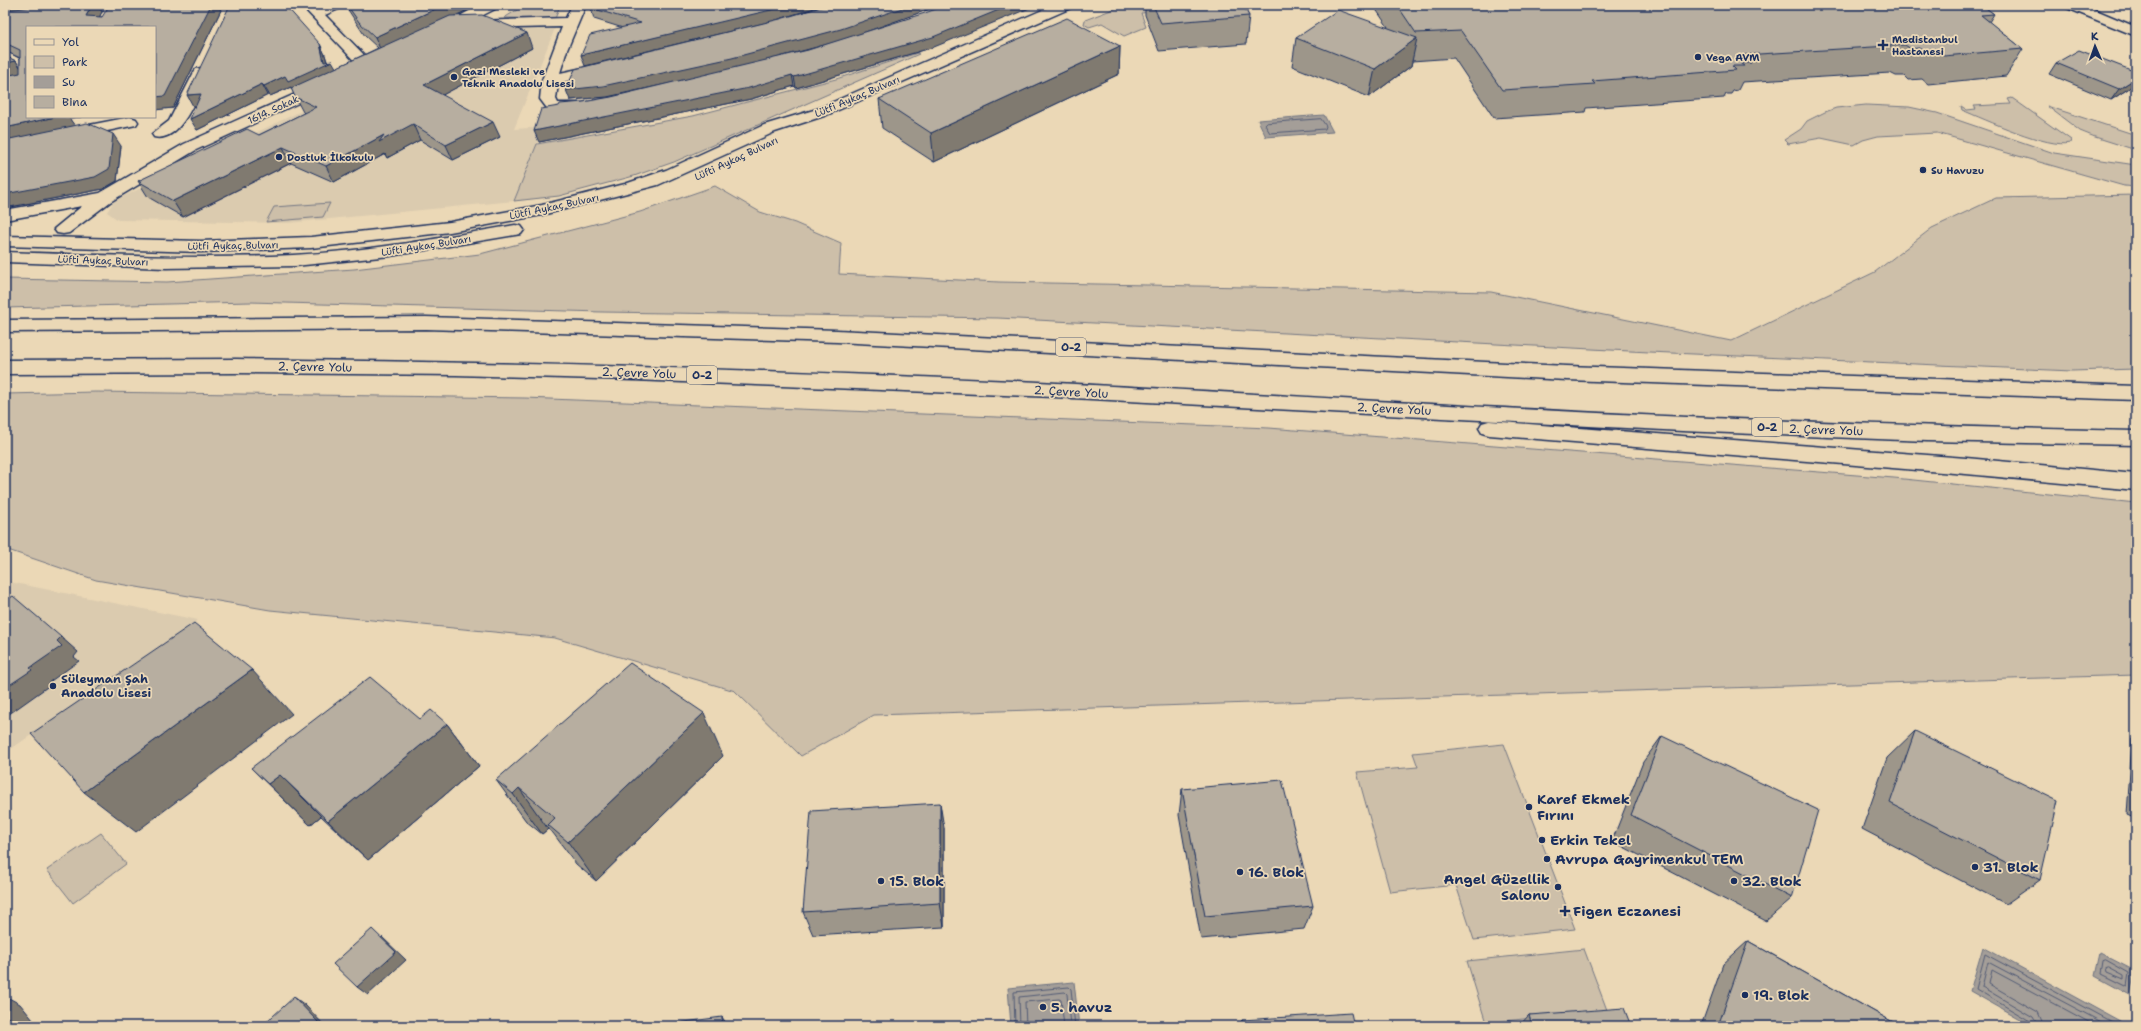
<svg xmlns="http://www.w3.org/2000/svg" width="2141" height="1031" viewBox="0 0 2141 1031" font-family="'Shantell Sans',sans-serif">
  <rect width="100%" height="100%" fill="#ebd8b6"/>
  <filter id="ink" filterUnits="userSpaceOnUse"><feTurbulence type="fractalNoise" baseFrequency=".025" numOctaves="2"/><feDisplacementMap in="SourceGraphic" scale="8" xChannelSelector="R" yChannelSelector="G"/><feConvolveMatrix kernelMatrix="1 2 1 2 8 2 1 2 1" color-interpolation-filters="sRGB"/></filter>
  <g filter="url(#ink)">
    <path fill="#dbcbaf" d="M556,26L514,129L544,127L514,201L288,223L118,220L107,212L114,201L467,31Z
      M5,581L198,620L5,753Z"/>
    <path fill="#cdbfa9" stroke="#747784" d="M525,5H560L555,19L504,18Z
      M1124,5H1172L1174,10L1141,13L1146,27L1124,36L1102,23L1089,27L1084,24L1085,20Z
      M917,53L919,54L674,162L634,176L559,196L514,201L537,144L693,116L836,79Z
      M2012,98L2071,140L2070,143C2049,149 1984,119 1962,110L1961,106L1967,110L1976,109L1974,106L2011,104L2008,99Z
      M1866,105L1909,107L1937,113L2054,153L2136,165V187L2124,186L1937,133L1878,136L1863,140L1854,145L1821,138L1788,144L1784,140L1801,129L1807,121L1825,112L1836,108Z
      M2047,106L2136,135V150L2095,137L2080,131Z
      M715,186L760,212L795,223L841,243L839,274L999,282L1491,292L1731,341L1875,272L1932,228L1996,198L2136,195V369L2072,371L1649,352L998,318L602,312L250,302L5,308V279L167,282L354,269L480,254L640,212Z
      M330,203L323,217L266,222L274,207Z
      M96,392L525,398L1269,428L1894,478L2136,503V675L874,715L801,756L735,691L555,638L270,610L96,580L5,549V394Z
      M1504,744L1575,929L1474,940L1456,885L1390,892L1357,772L1418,767L1413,753Z
      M101,833L126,864L73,903L47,870Z
      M1584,949L1607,1010L1486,1023L1467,961Z"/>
    <path fill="#a49e98" stroke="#6d7281" d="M1324,115L1333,132L1266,137L1258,120Z
      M1983,947L2128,1026H2032L1970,991Z
      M2100,953L2135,971L2130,995L2095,976Z
      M1074,982L1079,1026H1011L1008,988Z"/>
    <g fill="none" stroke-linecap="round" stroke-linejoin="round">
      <path stroke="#525b75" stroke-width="1" d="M1321,119L1326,126L1325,129L1270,133L1265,125L1267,123Z
        M2106,960L2129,973L2127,987L2101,974L2103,961Z
        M2109,967L2124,975V979L2107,972L2106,968Z
        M1015,1026L1014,992L1069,987L1071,989L1075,1026
        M1020,1026L1019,997L1065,992L1067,994L1070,1026
        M1026,1026L1025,1002L1059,999L1061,1000L1064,1026
        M2033,1026L2030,1021L1976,989L1985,954L2119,1026
        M2038,1026L2033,1017L1982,987L1988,962L2109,1026
        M2044,1026L2038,1012L1989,984L1992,970L2096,1026"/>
      <defs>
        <path id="minor" d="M118,5C113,11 68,17 63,10L65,7L77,5Z
          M301,5H316L318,8L325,5H343L341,8L325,15L372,63L374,66L372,69H362Z
          M481,5H499L497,8L450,32H440L438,29L440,26Z
          M572,5H586L567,50L560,73L601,64L606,65L608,68L606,71L558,83L556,99L558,103H588L591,106L588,109C577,112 560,114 549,111L540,99L542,80L562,27L475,29L470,28L468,25L470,22L475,21L566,18Z
          M5,51L27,63V73L5,61Z
          M201,68L206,69L208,72C199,91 182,144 154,137L152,134L169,121L194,72L196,69Z
          M324,81L329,83L332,86L329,89L196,150L110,202L69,233L63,234L57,233L54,229L82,206L5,220V210L100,193L184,144Z
          M130,117L136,119L138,122L136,125L69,139L63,137L61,134L63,131L69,129Z"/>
        <path id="primary" d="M1054,5H1073L1071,8L827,115L775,132L658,185L542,215L450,232L311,248L201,252L5,246V236L201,241L311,237L450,222L542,205L625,184L666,170L764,125L817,109Z
          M2065,5H2084L2136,27V36L2067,8Z
          M515,225L521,226L524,230L521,234L390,256L295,266L166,268L5,262V252C101,255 197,260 293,255C368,251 442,238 515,225Z"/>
        <path id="motorway" d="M426,317L837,330L1567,366L2136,386V400L1567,380L837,342L622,335L426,329L5,332V320Z
          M236,359C510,362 784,370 1057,383C1267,394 1477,408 1687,417C1837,423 1986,428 2136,431V445L1927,441L1682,431L1054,397L633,380L456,375L236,373L5,374V360Z
          M1489,421L1966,458L2136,474V490L1966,474L1489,435L1482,433L1479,428L1482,423Z"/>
      </defs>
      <use href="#minor" stroke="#1b2f5e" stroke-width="3"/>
      <use href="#primary" stroke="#1b2f5e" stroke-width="3"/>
      <use href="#motorway" stroke="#1b2f5e" stroke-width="3"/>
      <use href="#minor" fill="#ebd8b6" fill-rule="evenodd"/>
      <use href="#primary" fill="#ebd8b6" fill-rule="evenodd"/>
      <use href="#motorway" fill="#ebd8b6" fill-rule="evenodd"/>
    </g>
    <path fill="#9d968a" stroke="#1b2f5e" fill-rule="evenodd" d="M5,5H98L102,12L99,17H102L117,6L118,7L221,10L173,108L27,117H81L69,118L74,125L121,146L117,181L103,189L5,208V56L16,61L20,67V58L5,51Z
      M345,5H478L457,15L532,48L442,95L500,137L453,160L420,140L387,158L385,154L334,182L291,163L183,217L148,197L138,181L259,135L304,113L303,112L295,97L291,87L270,96L268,95L197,130L196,106H193L320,44L325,55L327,61L336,68L378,48L365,36Z
      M596,5H824L773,21L585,66L623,28L594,19L591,8Z
      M828,5H941L858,34L934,47L796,88L794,86L751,99L539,142L583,102L611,97L676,81L607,97L570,100L780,19ZM830,43L808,50L776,58Z
      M1145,5H1243L1249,16L1246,44L1159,51L1145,15Z
      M1373,5H1982L1994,14L1989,22L2023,49L2006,76L1928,84L1922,79L1908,80L1904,76H1896L1890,73L1742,82L1738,90L1733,91L1731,94H1726L1724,98L1586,108L1585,112L1494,118L1454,58L1412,61L1411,66L1369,97L1292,66L1296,38L1388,27Z
      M1120,46L1119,74L934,162L882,128L879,99Z
      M2056,63L2134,85L2111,100L2049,74Z
      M420,719L447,724L479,766L368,860L321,816L310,825L251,768Z
      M1915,731L2040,880L2006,904L1862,829L1887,758Z
      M1662,736L1792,898L1766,921L1612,841L1643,762Z
      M2136,736V819L2127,815L2132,739Z
      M723,756L596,881L576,864L553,833L548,829L542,834L526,821L496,780Z
      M1182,789L1313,906L1304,929L1201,939L1179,815Z
      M944,828V927L813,935L803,912Z
      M1748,941L1900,1026H1701L1723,964Z
      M1529,1015L1631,1026H1519Z
      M1242,1020L1354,1026H1240Z"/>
    <path fill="#807a70" stroke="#1b2f5e" d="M5,5H61L5,11Z
      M92,5H98L102,12L94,27L86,16Z
      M211,5H218L221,10L173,108L155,110V97Z
      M444,5H478L381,51L375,37Z
      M788,5H824L773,21L585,66L581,55Z
      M911,5H941L843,40L735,69L607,97L570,100L566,90Z
      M1011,5H1037L934,47L796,88L794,77Z
      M527,33L532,48L431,101L424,85Z
      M1417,38L1411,66L1369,97L1375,69Z
      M320,44L325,55L327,63L332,61L338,71L293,92L291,87L270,96L264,86L285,76L324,62Z
      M1120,46L1119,74L934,162L931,133Z
      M16,61L24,73L5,77V63Z
      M792,75L794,86L751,99L539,142L534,131Z
      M2136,78V83L2134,85L2111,100L2119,89Z
      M262,84L268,95L197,130L190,119Z
      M201,94L207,105L193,106L187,95Z
      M55,117H81L69,118L75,126L5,142V128Z
      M493,122L500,137L453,160L446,145Z
      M413,124L420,140L387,158L385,154L334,182L326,166L384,135Z
      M113,134L121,146L117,181L103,189L5,208V194Z
      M283,147L291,163L183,217L173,201Z
      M61,637L78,652L74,657L79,661L48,683L50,685L5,717V688L30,668Z
      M252,670L292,714L136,832L84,792Z
      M704,713L723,756L596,881L568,842Z
      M447,724L479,766L368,860L328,821Z
      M280,775L321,816L310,825L268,784Z
      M519,788L548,829L542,834L513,794Z
      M940,803L944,828V927L940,903Z
      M382,937L406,960L368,995L357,987Z
      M5,996L20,1004L38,1026H5Z
      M294,997L305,1005L325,1026H313Z
      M722,1017L728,1026H722Z"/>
    <path fill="#b7aea0" stroke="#1b2f5e" d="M52,5H92L86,16L102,17L109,6H117V7L143,5H211L165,96L155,97V27H27V117H55L5,128V76L20,73V50L5,43V10Z
      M230,5H285L320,44L324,62L332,61L288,81L285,76L264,86L262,84L190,119L201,94L187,95Z
      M347,5H444L375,37L359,22Z
      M596,5H788L771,10L581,55L590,35L641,23L591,8Z
      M828,5H911L841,29L732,58L603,86L566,90L575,69L780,19Z
      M947,5H1011L933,37L794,77L792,75L749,88L534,131L541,109L559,106L560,104L583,102L611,97L808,50L925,13Z
      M1153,5H1243L1249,16L1161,23Z
      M1397,5H1982L1994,14L1981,15L2023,49L1944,56L1938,51L1924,52L1919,48L1911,49L1905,45L1743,55L1751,63H1740L1744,66H1732L1736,70L1592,81L1595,84L1502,90L1461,31L1416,33Z
      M1338,10L1417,38L1375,69L1296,38Z
      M482,15L527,33L424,85L493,122L446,145L413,124L379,142L384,135L326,166L283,147L173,201L138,181L247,129L259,135L316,107L295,97L291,88L450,16Z
      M1067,18L1120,46L931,133L879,99Z
      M2079,50L2136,72V78L2119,89L2056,63Z
      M5,56L16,61L5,63Z
      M87,123L113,134L109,169L95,177L5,194V140Z
      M5,594L10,598L13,596L61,637L57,641L62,646L30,668L32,670L5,688Z
      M194,623L252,670L84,792L31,734Z
      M630,663L704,713L568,842L548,825L555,818L519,788L513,794L496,780Z
      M370,677L420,719L431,710L447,724L328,821L280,775L268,784L251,768Z
      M1915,731L2058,801L2040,880L1890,803Z
      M1662,736L1818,810L1792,898L1631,815Z
      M1282,780L1313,906L1205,916L1182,789Z
      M940,803V903L803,912L811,811Z
      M372,929L396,952L357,987L333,964Z
      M1748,941L1900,1026H1718Z
      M294,997L318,1022L313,1026H262Z
      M1624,1008L1631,1026H1532L1529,1015Z
      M1351,1013L1354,1026H1243L1242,1020Z
      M722,1017V1026H654Z"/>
  </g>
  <g fill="#1b2f5e" stroke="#ebd8b6" stroke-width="1.5">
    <path d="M1881 39h4v4h4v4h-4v4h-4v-4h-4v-4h4z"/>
    <circle cx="1698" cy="57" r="4"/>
    <circle cx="454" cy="77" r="4"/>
    <circle cx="279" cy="157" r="4"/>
    <circle cx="1923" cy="170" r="4"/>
    <circle cx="53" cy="686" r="4"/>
    <circle cx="1529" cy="807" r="4"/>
    <circle cx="1542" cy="840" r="4"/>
    <circle cx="1547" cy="859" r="4"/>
    <circle cx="1975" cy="867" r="4"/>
    <circle cx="1240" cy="872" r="4"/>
    <circle cx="881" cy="881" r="4"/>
    <circle cx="1734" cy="881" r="4"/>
    <circle cx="1558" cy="887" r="4"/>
    <path d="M1563 905h4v4h4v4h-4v4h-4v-4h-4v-4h4z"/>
    <circle cx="1745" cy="995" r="4"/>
    <circle cx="1043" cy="1007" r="4"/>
  </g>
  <g text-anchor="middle" stroke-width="3.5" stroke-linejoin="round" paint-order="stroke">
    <g font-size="10" font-weight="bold" fill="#1b2f5e" stroke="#ebd8b6" text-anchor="start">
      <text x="1892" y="43">Medistanbul<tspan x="1892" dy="12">Hastanesi</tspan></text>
      <text x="1706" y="61">Vega AVM</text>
      <text x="462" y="75">Gazi Mesleki ve<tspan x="462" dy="12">Teknik Anadolu Lisesi</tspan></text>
      <text x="287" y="161">Dostluk İlkokulu</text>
      <text x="1931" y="174">Su Havuzu</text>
    </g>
    <g font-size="10" fill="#1b2f5e" stroke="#ebd8b6">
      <text transform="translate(857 96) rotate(-23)" y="4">Lütfi Aykaç Bulvarı</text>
      <text transform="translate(273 109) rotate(-25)" y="4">1614. Sokak</text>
      <text transform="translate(736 158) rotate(-25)" y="4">Lüfti Aykaç Bulvarı</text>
      <text transform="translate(554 206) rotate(-12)" y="4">Lütfi Aykaç Bulvarı</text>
      <text transform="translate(233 245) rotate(-1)" y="4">Lütfi Aykaç Bulvarı</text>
      <text transform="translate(426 245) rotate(-9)" y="4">Lüfti Aykaç Bulvarı</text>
      <text transform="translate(103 260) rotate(2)" y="4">Lüfti Aykaç Bulvarı</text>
    </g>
    <g fill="#ebd8b6" stroke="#596278" stroke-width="1">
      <rect x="1056" y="338" width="30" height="18" rx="3"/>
      <rect x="687" y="366" width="30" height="18" rx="3"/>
      <rect x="1752" y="418" width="30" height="18" rx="3"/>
    </g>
    <g font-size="11" font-weight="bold" fill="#1b2f5e">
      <text x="1071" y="351">O-2</text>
      <text x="702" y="379">O-2</text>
      <text x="1767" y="431">O-2</text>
    </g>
    <g font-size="12" fill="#1b2f5e" stroke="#ebd8b6">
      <text transform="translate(315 367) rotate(1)" y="4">2. Çevre Yolu</text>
      <text transform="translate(639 373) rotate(2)" y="4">2. Çevre Yolu</text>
      <text transform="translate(1071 392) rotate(3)" y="4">2. Çevre Yolu</text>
      <text transform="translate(1394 409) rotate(3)" y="4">2. Çevre Yolu</text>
      <text transform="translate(1826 430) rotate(2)" y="4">2. Çevre Yolu</text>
    </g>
    <g font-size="12" font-weight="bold" fill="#1b2f5e" stroke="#ebd8b6" text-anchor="start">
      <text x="61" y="683">Süleyman Şah<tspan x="61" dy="14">Anadolu Lisesi</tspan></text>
    </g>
    <g font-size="14" font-weight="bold" fill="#1b2f5e" stroke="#ebd8b6" text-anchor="start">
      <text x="1537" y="804">Karef Ekmek<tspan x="1537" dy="16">Fırını</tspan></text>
      <text x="1550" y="845">Erkin Tekel</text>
      <text x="1555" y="864">Avrupa Gayrimenkul TEM</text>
      <text x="1983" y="872">31. Blok</text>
      <text x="1248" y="877">16. Blok</text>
      <text x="1550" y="884" text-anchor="end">Angel Güzellik<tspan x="1550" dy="16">Salonu</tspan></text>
      <text x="889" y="886">15. Blok</text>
      <text x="1742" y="886">32. Blok</text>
      <text x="1573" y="916">Figen Eczanesi</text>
      <text x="1753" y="1000">19. Blok</text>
      <text x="1051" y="1012">5. havuz</text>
    </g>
  </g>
  <rect width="2141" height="1031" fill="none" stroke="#ebd8b6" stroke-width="20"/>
  <rect x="10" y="10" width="2121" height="1011" fill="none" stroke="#1b2f5e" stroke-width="1.5" filter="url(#ink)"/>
  <rect x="26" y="26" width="130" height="92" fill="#ebd8b6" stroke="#989493"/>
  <rect x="34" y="39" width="20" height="6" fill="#ebd8b6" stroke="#989493"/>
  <text x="62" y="46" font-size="12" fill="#1b2f5e">Yol</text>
  <rect x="34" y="56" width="20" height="12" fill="#cdbfa9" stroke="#989493"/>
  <text x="62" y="66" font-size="12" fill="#1b2f5e">Park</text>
  <rect x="34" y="76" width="20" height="12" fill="#a49e98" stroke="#989493"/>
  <text x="62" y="86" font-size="12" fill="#1b2f5e">Su</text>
  <rect x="34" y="96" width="20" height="12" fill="#b7aea0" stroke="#989493"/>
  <text x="62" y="106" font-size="12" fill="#1b2f5e">Bina</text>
  <g transform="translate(2095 46) rotate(358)" stroke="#ebd8b6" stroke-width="3" paint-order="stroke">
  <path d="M0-3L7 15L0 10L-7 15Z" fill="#1b2f5e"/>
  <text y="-6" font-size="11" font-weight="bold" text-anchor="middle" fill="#1b2f5e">K</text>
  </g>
</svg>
